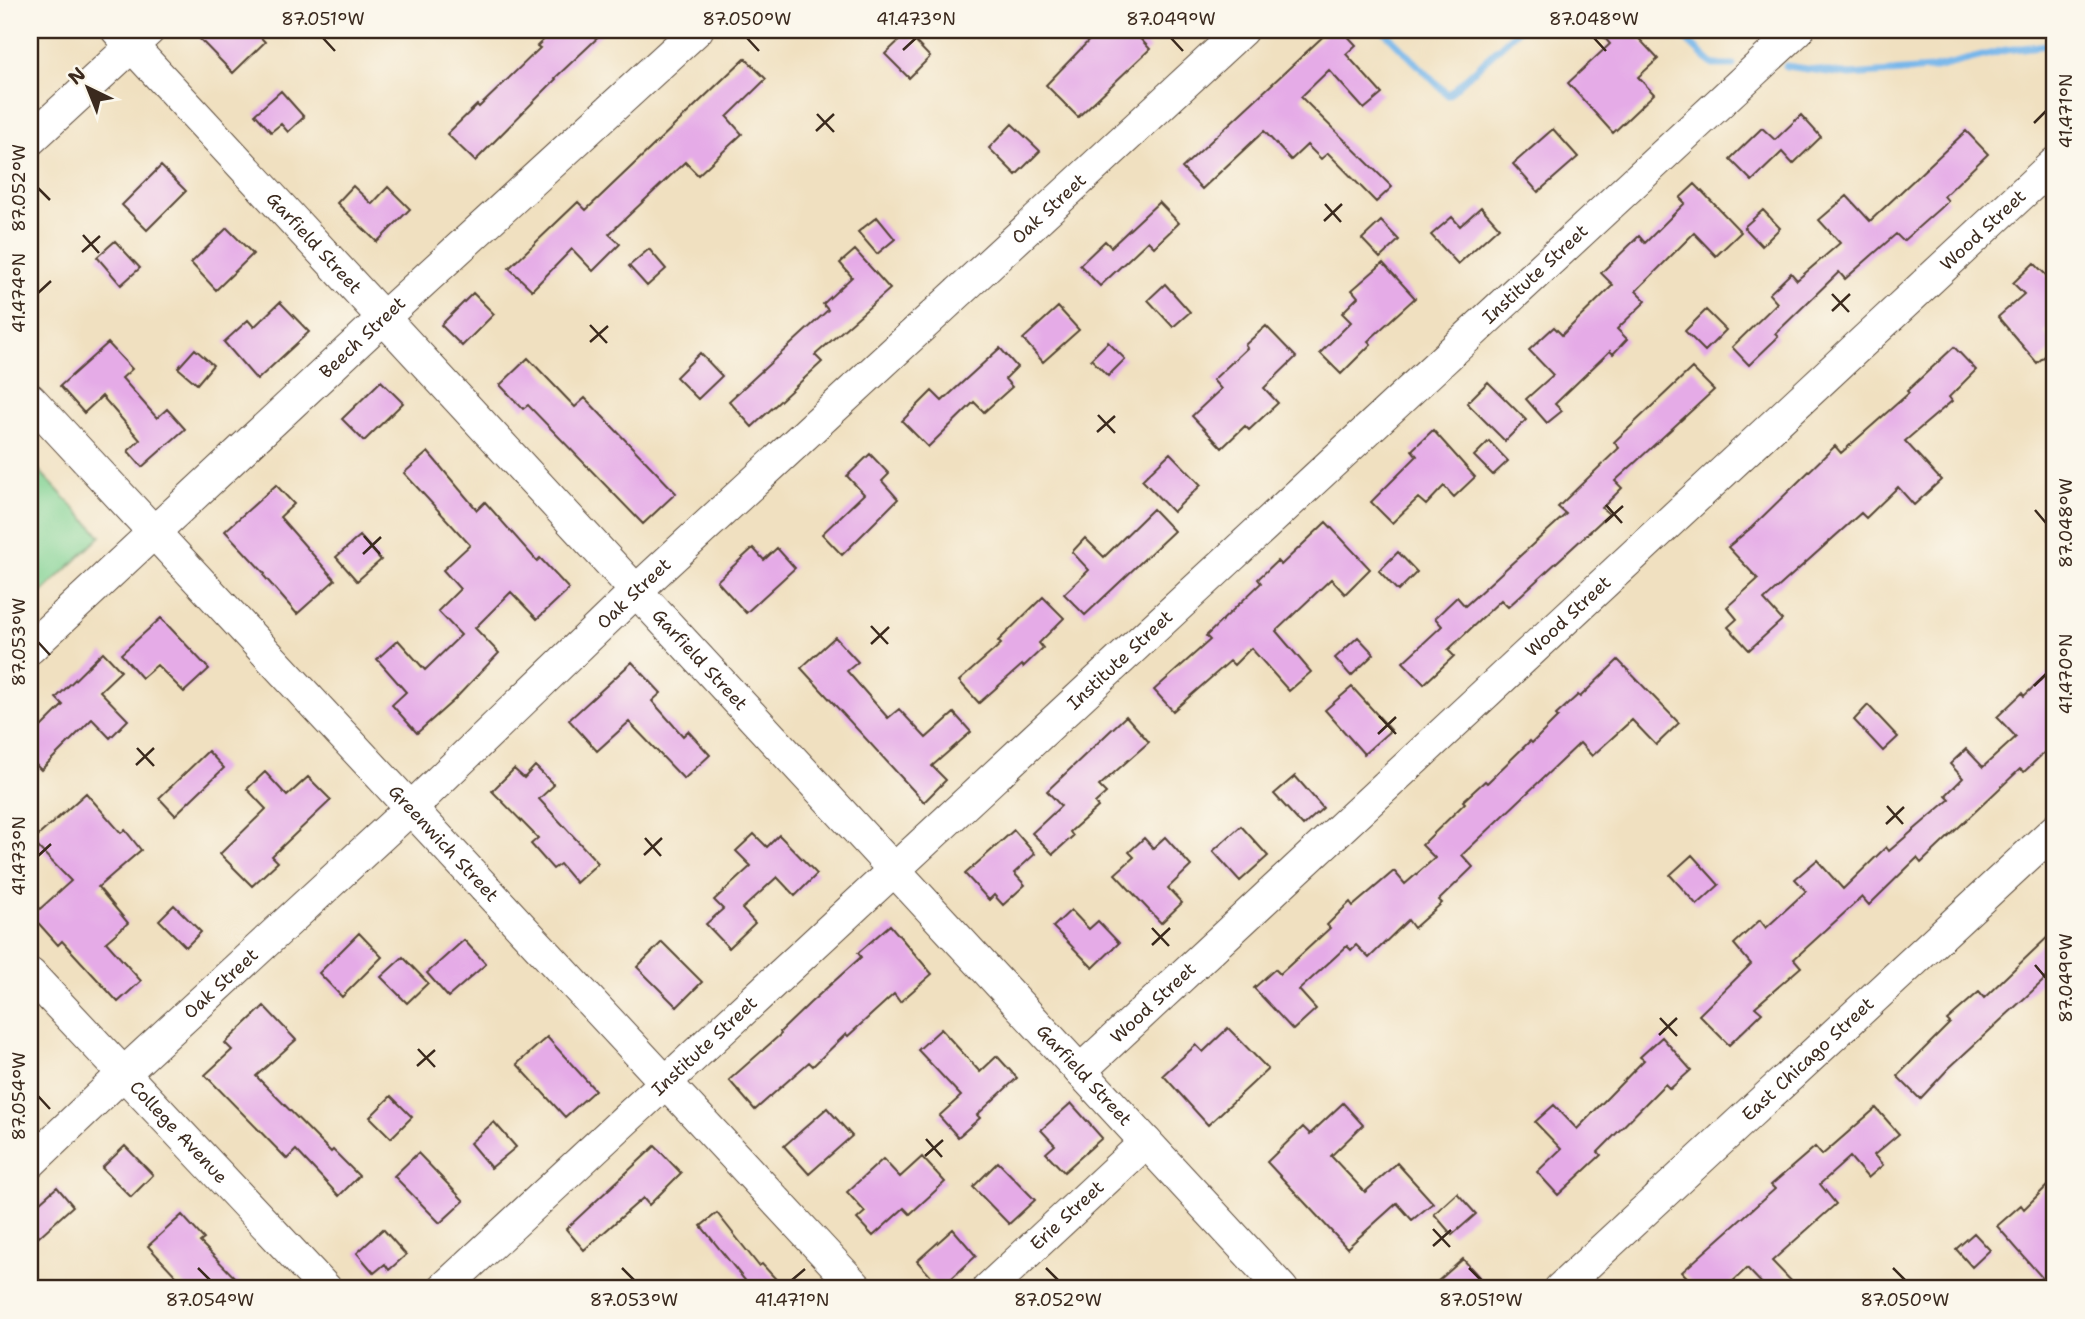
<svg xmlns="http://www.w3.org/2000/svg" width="2085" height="1319" viewBox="0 0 2085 1319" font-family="'Shantell Sans',sans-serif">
  <rect width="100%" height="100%" fill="#fbf7ec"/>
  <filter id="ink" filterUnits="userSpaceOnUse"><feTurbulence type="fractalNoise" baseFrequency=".0143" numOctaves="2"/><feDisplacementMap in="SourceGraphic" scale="14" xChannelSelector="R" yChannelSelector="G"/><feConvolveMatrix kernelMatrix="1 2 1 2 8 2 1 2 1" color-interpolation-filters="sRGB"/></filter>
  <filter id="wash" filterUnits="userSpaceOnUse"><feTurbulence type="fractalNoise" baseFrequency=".00686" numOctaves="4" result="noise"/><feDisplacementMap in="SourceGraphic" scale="28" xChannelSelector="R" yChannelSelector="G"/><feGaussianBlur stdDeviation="1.57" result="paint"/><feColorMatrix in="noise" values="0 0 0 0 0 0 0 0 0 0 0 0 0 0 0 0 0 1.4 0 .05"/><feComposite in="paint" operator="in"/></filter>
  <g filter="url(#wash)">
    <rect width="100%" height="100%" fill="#f0e0c0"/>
    <path fill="#80d192" stroke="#5e7e58" stroke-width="2" d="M30,461L101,536L30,604Z"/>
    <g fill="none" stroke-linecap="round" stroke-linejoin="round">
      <path stroke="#76b6ea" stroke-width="7" d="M1383,30L1448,95L1518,30
        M1676,30L1713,65H1733
        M1786,66L1850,75L1931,69L2006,50L2055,44"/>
    </g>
    <g id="blocks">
      <path fill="#e5abe7" d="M191,30H254L265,42L233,73Z
        M554,30H606L555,78L556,79L475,161L447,134L477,105L479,107L540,48L537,46Z
        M1099,30H1132L1150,49L1078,117L1046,85Z
        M1330,30H1342L1356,45L1346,54L1382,94L1364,109L1329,70L1301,97L1392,187L1376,202L1328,153L1321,159L1307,145L1291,160L1264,131L1202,189L1182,168Z
        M1598,30H1631L1658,59L1638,77L1654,94L1613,133L1568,83L1610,44Z
        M907,33L930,57L909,78L885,54Z
        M745,58L766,79L727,117L742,134L698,175L685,162L609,234L620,244L593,271L572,249L532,290L509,268L578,202L586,210Z
        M281,91L304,117L288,132L281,124L271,132L255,114Z
        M1801,115L1821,137L1793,164L1782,152L1752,181L1730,159L1762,128L1775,140Z
        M1012,124L1040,151L1016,175L989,148Z
        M1553,129L1578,157L1538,192L1513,164Z
        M1966,131L1988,154L1944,196L1948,201L1903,241L1896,234L1845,279L1839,272L1775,334L1778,337L1749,365L1732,347L1777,303L1769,294L1791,273L1797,280L1840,243L1819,220L1847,196L1870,221Z
        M161,166L186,191L147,230L122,205Z
        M1695,184L1741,232L1716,256L1694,233L1636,291L1646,301L1617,329L1627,339L1613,354L1610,351L1555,404L1562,411L1547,423L1526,399L1553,375L1529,350L1554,327L1562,335L1613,285L1601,273L1639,236L1645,243L1685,203L1680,198Z
        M353,186L372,204L388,187L410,209L377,242L337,203Z
        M1159,202L1179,223L1154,247L1148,241L1100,286L1080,265L1105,241L1111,247Z
        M1481,207L1499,227L1458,264L1431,235L1452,217L1460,226Z
        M1763,210L1780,228L1762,246L1744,227Z
        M877,217L895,239L877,254L858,232Z
        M1381,221L1399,240L1380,258L1362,239Z
        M227,228L253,254L216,290L191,263Z
        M115,241L140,268L121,285L97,257Z
        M649,249L666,269L647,286L629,266Z
        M855,250L890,289L815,355L822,362L752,427L729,401L828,310L823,304L852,277L840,263Z
        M1383,263L1415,298L1368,341L1371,344L1341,374L1320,353L1351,322L1342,313L1358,297L1352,290Z
        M2034,263L2055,284V321L2044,332L2055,347L2037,363L1998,317L2024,294L2013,283Z
        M1165,284L1190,312L1173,327L1148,300Z
        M473,293L494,314L462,346L441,325Z
        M280,302L309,332L257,380L224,342L248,320L254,327Z
        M1058,307L1079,330L1043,362L1023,339Z
        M1706,310L1726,330L1705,351L1685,331Z
        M1266,326L1296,357L1264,388L1278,403L1249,430L1245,426L1222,448L1192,416L1221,389L1213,380L1247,348L1245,345Z
        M1108,342L1125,359L1108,376L1091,359Z
        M108,343L132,369L122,378L157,418L167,409L185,429L142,467L128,451L140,440L102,396L84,413L60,386Z
        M1954,347L1976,370L1949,397L1952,401L1905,441L1941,480L1914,505L1898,487L1866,518L1861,513L1764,600L1782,620L1749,650L1728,627L1737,619L1727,607L1758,579L1728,547L1751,528L1835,446L1841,453L1909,393L1907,391Z
        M1000,348L1017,367L1005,379L1012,387L984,412L974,402L928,447L902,421L932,391L942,401Z
        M195,349L213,365L197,384L178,368Z
        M700,353L722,376L698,399L676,377Z
        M528,358L575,407L585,398L676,493L643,524L528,405L523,409L500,385Z
        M1692,368L1714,390L1615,481L1622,488L1602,508L1609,514L1508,607L1501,600L1448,650L1454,656L1424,684L1403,662L1442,626L1435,618L1457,597L1465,606L1566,514L1558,507L1619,448L1614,442Z
        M381,381L403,403L364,441L342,419Z
        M1488,382L1526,420L1505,441L1467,403Z
        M1433,430L1475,477L1454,497L1444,486L1426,505L1418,498L1392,523L1371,502L1417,456L1412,450Z
        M1489,441L1508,461L1493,475L1474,456Z
        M428,452L477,510L485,502L537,561L540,558L569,589L537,619L511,592L475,628L499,653L453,701L417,733L392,705L406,692L377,659L398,640L425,670L461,635L438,611L460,589L443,570L470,545L404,473Z
        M1170,453L1201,485L1173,512L1142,480Z
        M870,454L889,474L882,481L898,499L842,555L822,534L864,494L847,476Z
        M276,485L294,504L280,517L335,580L297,614L264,576L265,574L225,531Z
        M1153,509L1174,531L1085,615L1064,594L1089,570L1072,552L1085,538L1104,557Z
        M1326,522L1370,569L1345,594L1331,579L1276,631L1311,672L1289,691L1251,648L1234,665L1230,661L1173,711L1154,690L1210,640L1206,636L1261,583L1258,579L1277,561L1281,565Z
        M360,536L381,560L357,581L336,557Z
        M753,548L764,560L777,548L795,568L746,613L717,581Z
        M1398,552L1417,572L1398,591L1379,571Z
        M1043,597L1064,618L1039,643L1043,648L1023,667L1022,665L979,703L959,681L1001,644L998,641Z
        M161,618L209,669L184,692L157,665L142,678L121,654Z
        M835,637L858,662L847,671L888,718L899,709L926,738L954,713L971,732L932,766L946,780L924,802L801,668Z
        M1358,637L1374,654L1351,676L1335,658Z
        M103,652L121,671L100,691L128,720L110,738L92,719L41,770L30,759V738L63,705L56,698Z
        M1618,660L1679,723L1656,745L1632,720L1592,756L1580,743L1462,855L1473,867L1439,900L1442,903L1414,928L1408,920L1369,958L1356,945L1351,950L1347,946L1299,990L1316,1009L1293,1030L1254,988L1275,969L1280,974L1330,928L1327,925L1350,902L1353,906L1394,871L1405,884L1435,858L1422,845L1465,803L1463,801L1485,781L1487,783L1530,741L1532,743L1558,717L1556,715L1578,695L1580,697Z
        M632,662L661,693L652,701L683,736L688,731L710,755L684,779L629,722L597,751L569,720Z
        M2055,666V742L2024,772L2020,769L1921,863L1917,858L1869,905L1862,897L1794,959L1801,967L1755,1007L1762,1013L1729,1045L1699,1015L1751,964L1734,944L1760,920L1766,928L1806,891L1795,879L1817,860L1843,889L1886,847L1889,851L1950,799L1946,795L1963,778L1950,764L1966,749L1983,767L2016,737L1997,717L2022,693L2024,696Z
        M1352,687L1391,730L1364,754L1325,710Z
        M1868,705L1898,737L1883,751L1854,720Z
        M1126,716L1149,742L1099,786L1106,793L1095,803L1098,807L1070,832L1073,836L1053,854L1032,833L1061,806L1047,791Z
        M208,751L224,768L175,815L159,798Z
        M535,766L554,785L539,799L598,863L576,883L560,864L553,869L531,844L538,838L492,791L514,769L524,778Z
        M265,772L287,796L308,777L331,800L272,856L278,862L252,886L220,854L266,809L247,789Z
        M1295,776L1323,808L1303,826L1274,794Z
        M86,793L121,833L125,830L141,850L98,887L128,923L106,942L141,981L118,1002L62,941L58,945L32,916L71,881L32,841Z
        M1241,826L1268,856L1240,881L1213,851Z
        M1014,830L1035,854L1014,873L1025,885L1003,905L994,895L989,900L965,874Z
        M754,834L767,847L779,835L817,874L795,896L777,877L742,909L755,923L729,948L706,924L723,909L714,900L751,866L736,851Z
        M1165,837L1191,866L1168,888L1182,903L1161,923L1115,874L1134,857L1129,852L1144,838L1153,848Z
        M1692,855L1719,885L1697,905L1670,875Z
        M174,905L201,932L186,947L159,920Z
        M1071,910L1089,929L1098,921L1119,943L1093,968L1053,927Z
        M890,925L932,974L900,1002L894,994L848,1036L846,1034L813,1066L809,1062L755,1110L729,1080L781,1034L780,1032L810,1003L861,957L858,953Z
        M2055,930V970L1949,1068L1920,1099L1897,1076L1950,1023L1947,1020L1979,992L1984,998Z
        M359,933L382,957L342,997L319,973Z
        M464,940L486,964L448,997L427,973Z
        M662,942L702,982L677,1007L637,967Z
        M403,957L428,983L407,1003L381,977Z
        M264,1006L296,1040L256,1076L331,1152L333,1150L359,1176L339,1196L296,1150L287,1159L205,1075L232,1050L225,1043Z
        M1228,1028L1268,1069L1208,1125L1163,1075L1196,1045L1203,1052Z
        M941,1029L980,1072L997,1056L1017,1078L977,1115L980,1118L958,1137L939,1116L961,1096L918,1050Z
        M547,1037L595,1090L565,1117L517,1064Z
        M1662,1037L1691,1070L1670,1089L1665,1084L1598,1152L1601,1155L1558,1195L1537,1172L1561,1149L1535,1122L1554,1105L1577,1129L1644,1060L1640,1057Z
        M391,1096L412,1117L391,1138L370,1117Z
        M1071,1103L1102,1138L1064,1172L1046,1153L1055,1145L1041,1130Z
        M1343,1103L1363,1125L1331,1156L1365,1192L1397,1163L1433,1203L1412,1220L1397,1203L1347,1248L1267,1162L1303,1127L1310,1134Z
        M827,1108L852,1136L809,1174L784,1146Z
        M1876,1108L1899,1134L1874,1155L1883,1165L1868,1178L1850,1157L1820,1184L1836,1204L1772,1261L1799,1289H1767L1747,1268L1725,1289H1698L1682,1272L1775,1189L1771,1185L1815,1147L1822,1155Z
        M494,1122L516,1147L491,1168L470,1143Z
        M125,1146L153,1175L131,1197L102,1168Z
        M655,1146L681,1173L649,1205L643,1198L584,1250L566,1229Z
        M418,1153L464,1201L440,1223L394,1176Z
        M922,1157L945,1182L910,1214L904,1208L873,1236L857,1219L865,1212L847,1192L883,1159L900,1177Z
        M998,1162L1035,1200L1009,1224L973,1187Z
        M2055,1178V1289H2052L1997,1226L2021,1205L2024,1209Z
        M57,1187L73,1206L30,1245V1211Z
        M1457,1193L1476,1214L1452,1235L1434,1214Z
        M717,1213L759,1266L762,1264L785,1289H752L701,1226Z
        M182,1215L204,1239L200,1242L246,1289H188L148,1246Z
        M383,1229L406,1255L389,1270L385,1264L374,1273L357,1253Z
        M953,1229L976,1256L941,1288L917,1261Z
        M1974,1233L1990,1250L1972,1267L1956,1249Z
        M1463,1259L1481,1279L1470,1289H1429Z"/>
    </g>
  </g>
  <g filter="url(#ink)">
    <use href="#blocks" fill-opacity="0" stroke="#564536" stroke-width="2"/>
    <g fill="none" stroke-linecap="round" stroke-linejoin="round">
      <defs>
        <g id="minor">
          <path id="s1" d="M117,30L1282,1289"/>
          <path d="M30,140L149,30"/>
          <path id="s2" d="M30,399L858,1289"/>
          <path id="s3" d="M30,648L395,307L697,30"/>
          <path id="s4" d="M30,974L326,1289"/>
          <path id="s5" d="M1080,1071L2055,163"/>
          <path id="s6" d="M30,1163L123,1074L411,808L636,591L1242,30"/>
          <path id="s7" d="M443,1289L1798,30"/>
          <path id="s8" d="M988,1289L1146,1142"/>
          <path id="s9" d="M1560,1289L2055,830"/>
        </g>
      </defs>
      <use href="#minor" stroke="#564536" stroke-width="34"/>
      <use href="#minor" stroke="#fff" stroke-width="32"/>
    </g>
  </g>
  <path fill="none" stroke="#3b2a1e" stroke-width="2.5" d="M323,38L335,51M747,38L759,51M1171,38L1183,51M1594,38L1606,51M903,50L916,38M817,114L834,132M2034,123L2046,111M816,131L834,114M38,188L50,200M1325,204L1341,222M1324,221L1342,204M83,235L99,253M82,252L100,236M38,293L51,281M1832,294L1849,312M1832,311L1850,294M590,325L607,343M590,342L608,326M1098,415L1115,433M1097,432L1115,416M1606,505L1622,523M2035,510L2046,523M1605,522L1623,506M364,536L380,554M363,554L381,537M871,626L888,644M38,642L50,655M871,644L889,627M2034,686L2046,674M1379,716L1396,734M1378,734L1396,717M137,748L154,766M136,765L154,748M1887,806L1903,824M1886,824L1904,807M645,838L661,856M644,855L662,838M38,856L51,844M1152,928L1169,946M1152,945L1170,928M2035,965L2046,978M1660,1018L1677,1036M1659,1035L1677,1018M418,1049L435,1067M417,1066L435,1050M38,1096L50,1109M926,1139L942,1157M925,1156L943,1140M1433,1229L1450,1247M1433,1246L1451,1230M198,1268L210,1280M622,1268L634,1280M1046,1268L1058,1280M1469,1268L1481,1280M1893,1268L1905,1280M792,1280L805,1269"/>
  <g text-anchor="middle" stroke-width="7" stroke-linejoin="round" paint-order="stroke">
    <g font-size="18" fill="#3b2a1e" stroke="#fbf7ec">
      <text dy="6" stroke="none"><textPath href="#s6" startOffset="1396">Oak Street</textPath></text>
      <text dy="6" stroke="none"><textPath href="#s5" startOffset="1234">Wood Street</textPath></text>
      <text dy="6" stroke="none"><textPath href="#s1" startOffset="290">Garfield Street</textPath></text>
      <text dy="6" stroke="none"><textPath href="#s7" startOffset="1491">Institute Street</textPath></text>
      <text dy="6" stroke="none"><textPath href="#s3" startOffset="455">Beech Street</textPath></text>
      <text dy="6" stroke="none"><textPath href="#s6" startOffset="830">Oak Street</textPath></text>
      <text dy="6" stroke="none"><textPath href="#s5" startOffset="667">Wood Street</textPath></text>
      <text dy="6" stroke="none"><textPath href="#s7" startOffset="924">Institute Street</textPath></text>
      <text dy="6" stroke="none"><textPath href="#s1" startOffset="858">Garfield Street</textPath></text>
      <text dy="6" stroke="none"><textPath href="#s2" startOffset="607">Greenwich Street</textPath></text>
      <text dy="6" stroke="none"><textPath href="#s6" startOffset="262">Oak Street</textPath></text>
      <text dy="6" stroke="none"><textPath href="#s5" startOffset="100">Wood Street</textPath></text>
      <text dy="6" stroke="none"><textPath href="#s7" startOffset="357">Institute Street</textPath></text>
      <text dy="6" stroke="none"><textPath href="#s9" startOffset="338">East Chicago Street</textPath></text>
      <text dy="6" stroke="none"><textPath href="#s1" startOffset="1424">Garfield Street</textPath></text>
      <text dy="6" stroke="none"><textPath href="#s4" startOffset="217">College Avenue</textPath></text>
      <text dy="6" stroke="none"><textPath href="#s8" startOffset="108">Erie Street</textPath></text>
    </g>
  </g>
  <rect width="2085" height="1319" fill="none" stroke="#fbf7ec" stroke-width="77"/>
  <g transform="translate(88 88) rotate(317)" stroke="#fbf7ec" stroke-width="5" paint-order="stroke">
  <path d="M0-5L12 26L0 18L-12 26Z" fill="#3b2a1e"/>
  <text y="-10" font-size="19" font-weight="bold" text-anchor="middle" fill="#3b2a1e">N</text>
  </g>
  <rect x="38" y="38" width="2008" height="1242" fill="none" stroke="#3b2a1e" stroke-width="2.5"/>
  <g font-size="18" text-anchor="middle" fill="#3b2a1e">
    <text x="323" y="25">87.051°W</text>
    <text x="747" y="25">87.050°W</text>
    <text x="916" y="25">41.473°N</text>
    <text x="1171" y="25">87.049°W</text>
    <text x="1594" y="25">87.048°W</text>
    <text transform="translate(2066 111) rotate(-90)" y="6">41.471°N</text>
    <text transform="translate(19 188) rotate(-90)" y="6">87.052°W</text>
    <text transform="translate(19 293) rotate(-90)" y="6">41.474°N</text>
    <text transform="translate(2066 523) rotate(-90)" y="6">87.048°W</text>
    <text transform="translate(19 642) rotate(-90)" y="6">87.053°W</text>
    <text transform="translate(2066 674) rotate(-90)" y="6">41.470°N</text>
    <text transform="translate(19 856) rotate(-90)" y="6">41.473°N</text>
    <text transform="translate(2066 978) rotate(-90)" y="6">87.049°W</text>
    <text transform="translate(19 1096) rotate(-90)" y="6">87.054°W</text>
    <text x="210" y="1306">87.054°W</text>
    <text x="634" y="1306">87.053°W</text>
    <text x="792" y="1306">41.471°N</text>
    <text x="1058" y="1306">87.052°W</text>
    <text x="1481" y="1306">87.051°W</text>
    <text x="1905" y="1306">87.050°W</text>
  </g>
</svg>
